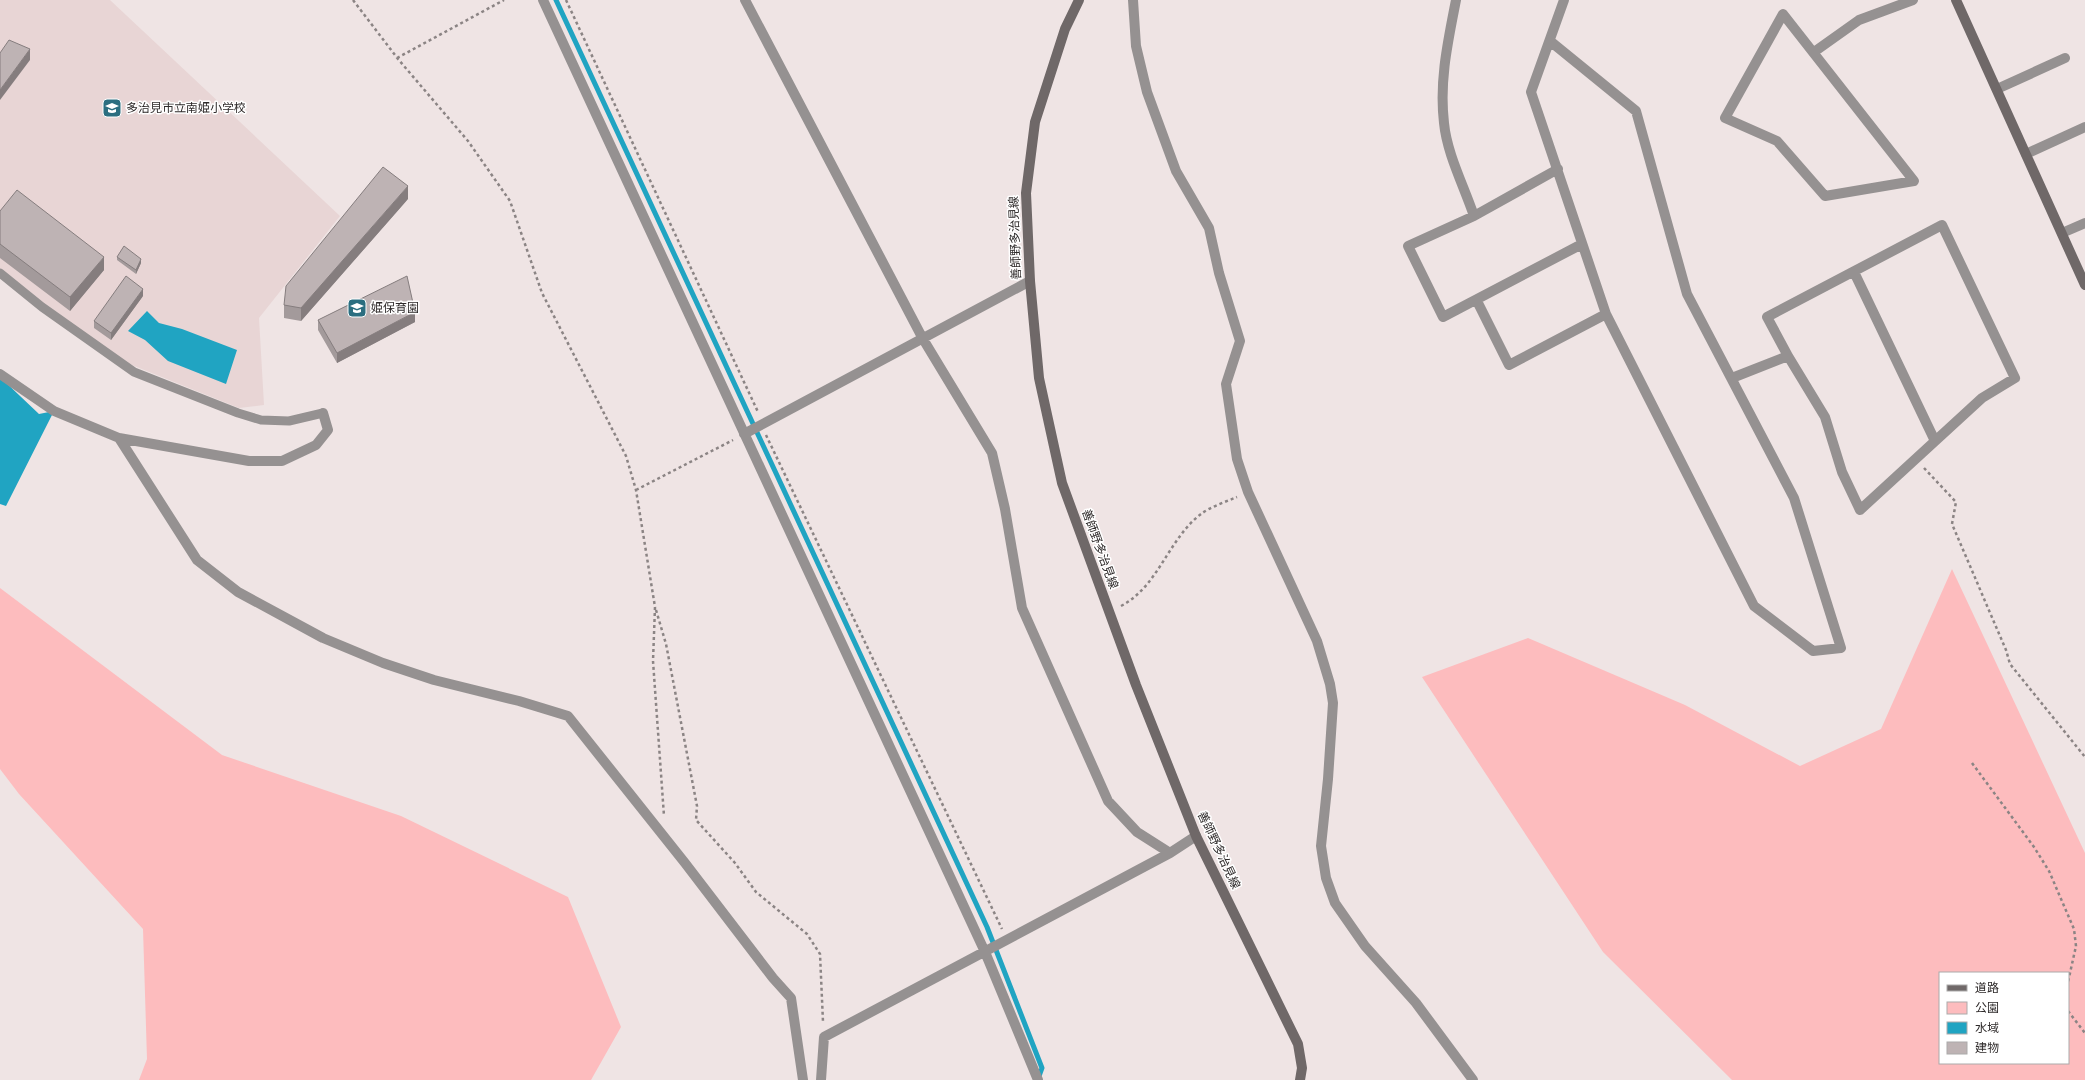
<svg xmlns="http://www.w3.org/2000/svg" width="2085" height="1080" viewBox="0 0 2085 1080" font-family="Signika,'Noto Sans JP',sans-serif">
  <rect width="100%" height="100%" fill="#efe4e4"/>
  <path fill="#e8d5d5" d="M0,0H110L340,216L259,318L264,405L239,408L97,351L0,273Z"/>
  <path fill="#fdbcbe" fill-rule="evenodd" d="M1952,569L2085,853V1080H1732L1603,952L1422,677L1528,638L1685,705L1800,766L1881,729ZM1940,973H2068V1063H1940Z
    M0,588L222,755L401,816L568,897L621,1027L591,1080H139L147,1059L143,929L19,794L0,769Z"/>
  <path fill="#20a4c2" d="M147,311L159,323L182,329L237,350L226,384L168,361L145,340L128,331Z
    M0,377L39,414L54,411L6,506L0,504Z"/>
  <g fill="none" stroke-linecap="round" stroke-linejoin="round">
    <path stroke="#20a4c2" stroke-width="5" d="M556,0L987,927L1042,1068L1038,1079"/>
    <path stroke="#8b8484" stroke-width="2.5" stroke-dasharray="3 3" stroke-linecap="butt" d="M353,0L398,59L468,141L510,201L542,293L626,456L636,490L655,607L653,661L664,816
      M566,0L758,412
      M397,58L504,0
      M766,435L1002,929
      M1924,468L1956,502L1952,524L2006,650L2010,664L2085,757
      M636,490L733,440
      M1121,606C1159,586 1168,539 1201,514C1210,507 1225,502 1237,497
      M656,610L666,644L697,806L696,820L735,863L756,892L807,934L820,954L823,1022
      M1972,763L2034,847L2049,871L2074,929L2076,946L2068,982
      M2068,1011L2085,1033"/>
    <path stroke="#959191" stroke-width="9" d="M0,273L42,307L134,372L238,413L261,420L289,421L323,413"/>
    <path stroke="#959191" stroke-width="10" d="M543,0L985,952L1038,1080
      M745,0L923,339L992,453L1005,509L1022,608L1108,801L1137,832L1170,853
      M1133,0L1136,46L1147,92L1176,171L1209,228L1219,273L1240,341L1226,384L1237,459L1248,492L1317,641L1330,684L1333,703L1328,779L1321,846L1326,878L1335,903L1365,946L1416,1003L1473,1080
      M1456,0C1448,41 1439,81 1444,123C1447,154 1464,186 1474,216
      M1783,14L1914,181L1825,196L1777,141L1725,118Z
      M1550,41L1636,111L1687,294L1794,498L1841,648L1813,651L1754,606L1606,314L1531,92L1564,0
      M1814,52L1859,20L1913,0
      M1997,89L2065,58
      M2026,154L2085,127
      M1558,169L1474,216L1408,246L1443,317L1582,244
      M2062,233L2085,223
      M1854,272L1935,441
      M1477,301L1509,365L1606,314
      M0,374L54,411L119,438L249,461H282L316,445L328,430L323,413
      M1732,378L1788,356L1825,417L1842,472L1860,510L1982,398L2015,378L1942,225L1767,317L1788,356
      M744,434L1030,281
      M119,438L197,560L238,592L323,638L383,663L434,680L519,701L568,716L685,863L773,978L791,998L803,1080
      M821,1080L824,1037L1170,853L1196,836"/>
    <path stroke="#6f6868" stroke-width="10" d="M1079,0L1065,29L1035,122L1026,193L1030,281L1039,378L1062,483L1136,685L1196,836L1298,1044L1302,1068L1300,1080
      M1956,0L2085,285"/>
  </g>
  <path fill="#a39a9b" d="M408,199L301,321L284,318V305Z
    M0,211L104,270L70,311L0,258Z
    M117,257L141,263L136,274L117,260Z
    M143,296L111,340L94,328V321Z
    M318,320L415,322L337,363L318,330Z"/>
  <path fill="#857d7e" d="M30,49V60L0,100V90Z
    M408,186V199L301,321V308Z
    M104,257V270L70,311V297Z
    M141,259V263L136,274V270Z
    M143,289V296L111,340V333Z
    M415,312V322L337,363V353Z"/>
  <path fill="#beb3b4" stroke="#857d7e" d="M9,40L30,49L0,90V53Z
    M383,167L408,186L301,308L284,305L286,286Z
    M17,190L104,257L70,297L0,244V211Z
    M124,246L141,259L136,270L117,257Z
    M126,276L143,289L111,333L94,321Z
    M407,276L415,312L337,353L318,320Z"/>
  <defs>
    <symbol id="school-square" viewBox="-11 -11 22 22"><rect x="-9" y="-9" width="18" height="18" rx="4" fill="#2b6e80" stroke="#fff"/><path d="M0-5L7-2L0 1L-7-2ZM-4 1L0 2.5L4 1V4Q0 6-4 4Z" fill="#fff"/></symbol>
  </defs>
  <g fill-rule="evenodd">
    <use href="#school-square" x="101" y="97" width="22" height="22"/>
    <use href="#school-square" x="346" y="297" width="22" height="22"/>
  </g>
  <g text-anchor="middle" stroke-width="3" stroke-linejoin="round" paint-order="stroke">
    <g font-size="12" fill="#2e2a2a" stroke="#fff" text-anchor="start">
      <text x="126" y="112">多治見市立南姫小学校</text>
      <text x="371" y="312">姫保育園</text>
    </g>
    <g font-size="12" fill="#2e2a2a" stroke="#fff">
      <text transform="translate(1015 238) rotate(-92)" y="4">善師野多治見線</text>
      <text transform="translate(1100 549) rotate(70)" y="4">善師野多治見線</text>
      <text transform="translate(1219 850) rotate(65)" y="4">善師野多治見線</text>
    </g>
  </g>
  <rect x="1939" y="972" width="130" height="92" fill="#ffffff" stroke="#abaaaa"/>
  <rect x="1947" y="985" width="20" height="6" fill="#6f6868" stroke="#abaaaa"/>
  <text x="1975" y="992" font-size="12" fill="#2e2a2a">道路</text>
  <rect x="1947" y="1002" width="20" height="12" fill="#fdbcbe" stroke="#abaaaa"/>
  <text x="1975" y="1012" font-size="12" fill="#2e2a2a">公園</text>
  <rect x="1947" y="1022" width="20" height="12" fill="#20a4c2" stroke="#abaaaa"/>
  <text x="1975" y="1032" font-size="12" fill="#2e2a2a">水域</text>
  <rect x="1947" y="1042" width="20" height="12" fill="#beb3b4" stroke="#abaaaa"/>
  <text x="1975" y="1052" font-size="12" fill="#2e2a2a">建物</text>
</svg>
